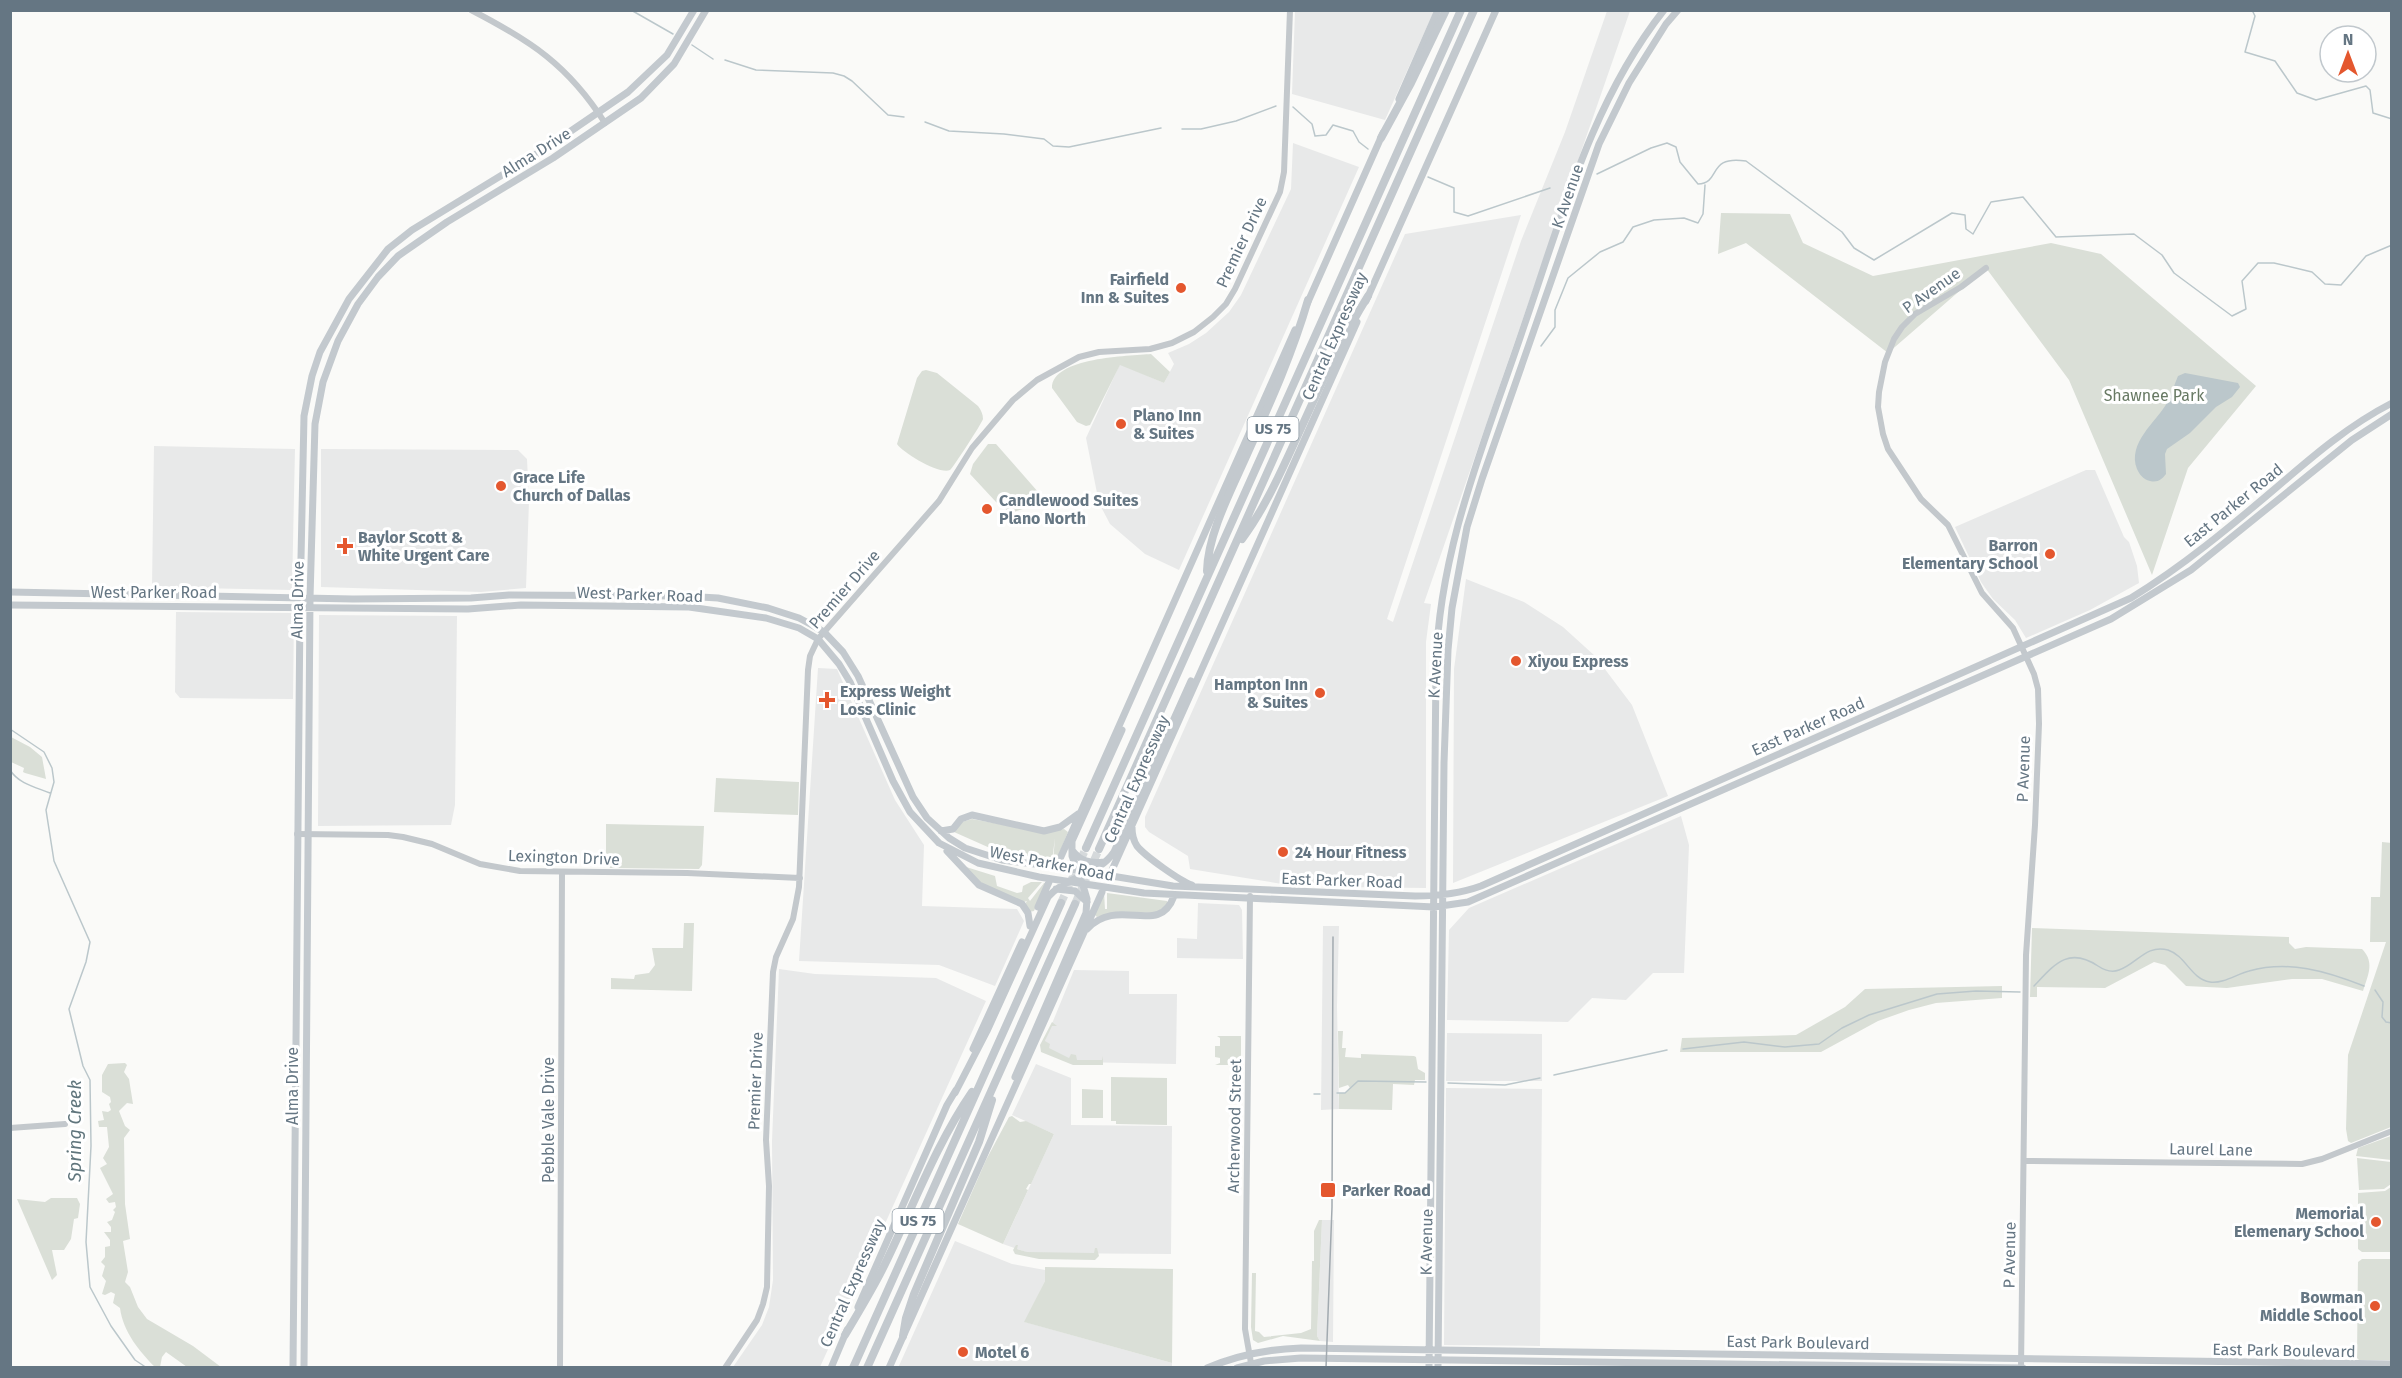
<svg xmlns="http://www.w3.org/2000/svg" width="2402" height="1378" viewBox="0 0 2402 1378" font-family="'Fira Sans',sans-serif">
  <rect width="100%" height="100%" fill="#fafaf8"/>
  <path fill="#e8e9e9" d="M1295,11H1434L1385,120L1292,94Z
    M1607,11H1630L1424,603L1431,604L1426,642V888L1343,887L1322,883L1282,884L1190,869L1188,856L1149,832L1145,827V817L1405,234L1521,215L1387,619L1393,622L1521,241L1565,132Z
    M1293,143L1359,167L1179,570L1145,554L1110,524L1099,503L1086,438L1120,364L1164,383L1174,364L1168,353L1189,344L1206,333L1229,312L1241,295L1291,189Z
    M154,446L295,449L292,590L152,587Z
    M321,449L518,450L527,459L529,501L526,588L481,592L321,587Z
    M2086,470H2095L2124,537L2129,542L2137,566L2139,583L2090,610L2026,638L2015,620L1993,599L1981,582L1955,527Z
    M1466,579L1524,602L1563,627L1595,656L1632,705L1668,796L1453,883L1454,669Z
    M176,612L294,613L293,699L180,698L175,692Z
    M319,615L457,616L455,805L451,825L318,826Z
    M818,668L837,669L895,800L924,845L922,906L1017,909L1024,921L995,986L939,965L799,961Z
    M1681,816L1689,845L1684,973H1653L1626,1000L1592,998L1568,1022L1447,1020L1449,930L1469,908Z
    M1198,903L1239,905L1242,910L1243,959L1177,958V938L1197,939Z
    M1323,926H1339L1337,1006L1339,1109L1321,1110Z
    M779,969L815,974L936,978L986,1001L820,1367H733L762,1325L769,1307L773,1280L772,1141Z
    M1074,970L1129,971V994H1177L1176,1064L1077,1062L1042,1048Z
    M1447,1033L1542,1034V1081H1446Z
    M1036,1064L1071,1078V1125L1172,1126L1171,1254L1029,1253L1003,1244L1054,1134L1012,1115Z
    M1446,1088L1542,1089L1540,1346L1444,1345Z
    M1322,1220H1334L1333,1342L1320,1341L1317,1336Z
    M955,1241L1012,1264L1045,1270V1281L1025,1322L1172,1363V1368H898Z"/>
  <path fill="#dadfd7" d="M1721,213L1790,214L1803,243L1873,276L2051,243L2101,254L2256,386L2188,468L2152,575L2069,380L1986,268L1888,353L1746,243L1718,254Z
    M1151,354L1170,372L1164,383L1120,365L1090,425L1086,426L1077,422L1052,388C1052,357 1129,356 1151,354Z
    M926,370L937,373L978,406C981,410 983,414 983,419C982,423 953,468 950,470C940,475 903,453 897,444L917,378L922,371Z
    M988,444H996L1046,501L1011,513L996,502L970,474L973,464Z
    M11,737L30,747L42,757L46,779L25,773L23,772L24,768L11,762Z
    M716,778L799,782L798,815L714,812Z
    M972,819L1047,833L1064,829L1068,832L1056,861H1053L1055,838L1052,861L990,848L954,832L962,822Z
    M606,824L704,826L702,865L699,869L610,868L606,861Z
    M2382,842L2392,843L2391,1127L2351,1143L2348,1141L2346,1129L2348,1055L2386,942H2370L2371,897H2380Z
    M963,866L995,876L997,886L1017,893L1022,892L1023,886L1031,882H1042L1028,898L1030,901L1044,883H1046L1034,911L1029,912L1025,904L1027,901L1024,902L983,885Z
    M1104,892L1105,909H1107V893L1167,901L1168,904L1156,913L1115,912L1097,917L1094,914Z
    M684,923H694L692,991L611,989V978L634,979L635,975L649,973L655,965L652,948H683Z
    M2032,928L2289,937V943L2295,949L2306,947L2362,949C2375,962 2368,975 2363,991L2322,979H2292L2227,988L2186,986L2165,965L2154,962L2105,988L2037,987V997H2030Z
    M2002,986V998L1936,1003L1909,1010L1878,1021L1821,1052H1680L1682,1038L1796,1035L1845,1007L1865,989Z
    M1052,1022L1057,1026H1052L1045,1041L1050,1044L1049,1048L1069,1058L1071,1054L1076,1055L1077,1060H1102L1103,1056V1065H1085H1103H1073L1041,1052L1040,1045Z
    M1338,1031H1343L1342,1048H1346L1345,1057L1361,1058V1054L1414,1056L1416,1057L1418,1069L1425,1073V1080H1415L1414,1085L1393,1084L1392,1110L1339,1109V1093H1345L1350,1088L1348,1085L1339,1088Z
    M1217,1036H1241V1061L1237,1065H1215L1220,1063V1058L1215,1057V1046H1220V1038Z
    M125,1063L127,1065L124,1072L129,1079L133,1104L127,1103L119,1111L125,1126L130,1130L124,1138L125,1204L130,1239L123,1241L128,1272L125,1282L130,1287L138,1307L147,1319L193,1346L221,1367H187L166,1352L162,1357L160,1367H155C140,1352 123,1332 120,1308L113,1303L115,1294L111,1292L105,1295L102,1294L106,1281L102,1276L105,1266L101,1262L105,1257V1247L110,1246V1240L104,1232H111V1227L107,1222L112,1220L115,1212L113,1210L116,1207L115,1202L109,1203L106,1199L113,1194L100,1168L107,1164L103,1158L109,1147L107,1127H99L98,1121L104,1120L102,1111L108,1112L111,1110L109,1104L111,1102L110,1097L102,1092V1075L108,1064Z
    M1111,1077L1167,1078V1125L1116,1124V1121H1111Z
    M1082,1089L1103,1090V1118H1082Z
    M1012,1116L1020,1122L1026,1121L1054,1134L1031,1184H1029L1026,1189L1028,1190L1003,1244L958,1224L986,1160L1009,1117Z
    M2391,1136V1160L2356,1156L2358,1148Z
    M2357,1158L2391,1162V1184L2384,1189L2359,1190Z
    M2391,1187V1252H2362L2358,1249V1193L2385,1191Z
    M51,1198H77L80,1204L78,1218L74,1219L71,1239L64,1250H52L57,1275L52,1280L17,1199L45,1202Z
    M1319,1220H1322L1317,1336L1320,1341L1283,1336L1258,1343L1253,1340L1251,1327L1252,1273H1256L1255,1331L1259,1332L1264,1337L1301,1333L1311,1329L1312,1261H1314V1231Z
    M1016,1245H1018L1017,1249L1027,1252L1094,1253L1095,1248H1097L1099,1256L1095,1260L1039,1259L1015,1254L1013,1250Z
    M2362,1259H2391V1360H2359L2357,1358L2358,1262Z
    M1045,1267L1173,1269L1172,1363L1024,1322L1045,1281Z"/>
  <path fill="#bbc7cb" d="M2185,373L2238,383L2240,387L2232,397L2216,407L2190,433L2167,449L2165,454L2166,474C2162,479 2158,483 2150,481C2143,479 2140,475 2137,469C2127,443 2156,422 2167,403C2172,394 2174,385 2178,376Z"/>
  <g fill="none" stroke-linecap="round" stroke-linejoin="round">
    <path stroke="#bbc7cb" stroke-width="1.5" d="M631,10L673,34
      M2252,10L2255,16L2245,52L2275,61L2297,93L2316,100L2366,86L2370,90L2373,113L2392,119
      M692,45L713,59
      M725,60L756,70L833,73L844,76L852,81L888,115L904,117
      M1293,107L1312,124L1315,136L1326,135L1333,125L1353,131L1359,142L1368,149
      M925,122L949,131L1004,134L1044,139L1053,146L1069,147L1161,128
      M1182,129H1201L1236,121L1276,106
      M1597,174L1651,148L1667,143L1676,147L1680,162L1698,184C1722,183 1706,155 1746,161L1842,232L1854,248L1874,260L1952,213L1965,215L1966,229L1973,234L1991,202L2023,197L2056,237L2134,234L2162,255L2174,273L2232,316L2246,309L2242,281L2258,263H2274L2312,272L2325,284L2341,285L2366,256L2392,245
      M1428,177L1454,188V212L1468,216L1550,188
      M1541,346L1555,327V310L1568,278L1600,252L1623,242L1633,227L1654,220L1684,218L1698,223L1703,214L1705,185
      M10,729L44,752L52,768L54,782L46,810L54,861L90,942L86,962L69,1009L83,1066L90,1080L91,1146L86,1242L90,1287L111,1326L135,1360L147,1368
      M10,770C19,784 35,787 50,793
      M2034,986C2054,965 2068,946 2098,966C2104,970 2111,973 2119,970C2137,964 2146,944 2168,950C2186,956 2191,979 2210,982C2223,984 2237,974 2249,971C2289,960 2326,971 2364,986
      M2375,990L2383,1002L2382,1017L2386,1022L2392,1023
      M1683,1049L1744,1042L1785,1047L1819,1044L1842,1028L1869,1015L1937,994L1976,991L2020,992
      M1554,1075L1667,1050
      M1448,1083L1505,1085L1540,1078
      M1337,1093H1345L1358,1081L1426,1082
      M1314,1094H1320"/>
    <path stroke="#d5d9db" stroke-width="8" stroke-dasharray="8 4" stroke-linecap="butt" d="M1061,903L1086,848
      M1075,904L1099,849"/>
    <path stroke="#c3c8cc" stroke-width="6" d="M471,10C531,41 568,65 605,123
      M1986,268L1961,287L1915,314L1902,327L1894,339L1885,362L1879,392L1878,407L1883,434L1888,449L1921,499L1948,525L1982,593L2013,628L2034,674L2038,689L2039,724L2035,825L2026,955L2021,1368
      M297,834L388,835L403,837L432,844L480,864L520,871L687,873L800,878
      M1250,896L1245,1329L1251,1363
      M10,1128L65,1124
      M2024,1161L2302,1164L2322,1159L2392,1131
      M560,1368L562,872
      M725,1368L757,1320L763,1304L767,1287L769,1186L766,1140L773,972L776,957L793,919L799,887L808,670L810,656L818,639L939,501L972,448L1013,400L1037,380L1079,357L1099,352L1150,349L1172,343L1194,332L1213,317L1226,304L1235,289L1280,192L1284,172L1290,10"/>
    <path stroke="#c3c9ce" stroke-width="7" d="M1399,99L1438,10
      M1366,301L1496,10
      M1307,304L1383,133
      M10,592L353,599L471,598L509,595L683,596L718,598L768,608L799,618L812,625L824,632L843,652L858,676L913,797L927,818L949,838L965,848L1002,860L1050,866L1173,886L1415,896C1438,896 1459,894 1481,886L2131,598C2183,566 2230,527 2277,487C2313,456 2349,425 2392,403
      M10,605L468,609L521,605L689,607L766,618L799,628L818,639L839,664L850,682L893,781L910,812L939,843L978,863L1039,877L1144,893L1434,907L1468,902L2111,619L2191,570L2352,440L2392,414
      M1132,827C1132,834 1133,840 1137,846C1145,856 1180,881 1192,885
      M941,831L953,829L961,819L972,815L1044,831L1060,827L1078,814
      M1072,850C1080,861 1090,864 1104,862
      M947,851L979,885L1022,904L1028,913L1030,926
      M1059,861L1295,330
      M1112,870L1357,322
      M1078,872L1072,856V841L1122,730
      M1056,889L1075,891L1087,902
      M1038,907L1049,882
      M1087,929C1119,895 1159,938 1174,896
      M973,1049L1022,942
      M1015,1077L1086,913L1087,899L1082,882
      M955,1093L987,1031L1048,897C1066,876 1098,876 1114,852L1191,681
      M858,1307L947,1105L956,1090
      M293,1368L300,606L304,416L312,376L320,352L349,299L388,249L412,230L546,148L628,92L667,55L694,10
      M304,1368L310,598L315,424L323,382L338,341L358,304L378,277L398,256L447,222L553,158L641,98L674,64L706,10
      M831,1368L847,1330
      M889,1368L1102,892
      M1207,1368C1238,1355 1268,1349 1301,1348L2392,1364
      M1237,1368L1264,1361L1301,1358L2023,1368
      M1429,1368L1436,666C1439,548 1486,439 1523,329C1561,220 1591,102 1664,10
      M1438,1368L1444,763L1448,650L1452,608L1467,527L1482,479L1599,144L1629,83L1666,24L1678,10"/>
    <path stroke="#c3c9ce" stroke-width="8" d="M1381,138L1411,83L1446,10
      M1242,539C1265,508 1281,472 1297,437C1319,389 1340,341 1368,296
      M1207,571C1208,532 1233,487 1249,450C1271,401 1293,352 1308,300
      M1086,848L1461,10
      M1099,849L1474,10
      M845,1335C857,1315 869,1295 880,1274C911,1213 933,1149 972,1092
      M903,1336L906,1318L914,1294L979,1142L992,1100
      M853,1368L1061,903
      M867,1368L1075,904"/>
    <path stroke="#a2aab0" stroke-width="1.5" d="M1326,1368L1332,1207L1333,937"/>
  </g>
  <g fill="#e4572e" stroke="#fff" stroke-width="2">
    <circle cx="1181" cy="288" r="6"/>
    <circle cx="1121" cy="424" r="6"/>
    <circle cx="501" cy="486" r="6"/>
    <circle cx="987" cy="509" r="6"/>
    <path d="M342 537h6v6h6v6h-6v6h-6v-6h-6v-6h6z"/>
    <circle cx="2050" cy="554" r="6"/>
    <circle cx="1516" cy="661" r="6"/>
    <circle cx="1320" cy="693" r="6"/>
    <path d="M824 691h6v6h6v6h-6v6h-6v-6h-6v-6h6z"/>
    <circle cx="1283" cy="852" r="6"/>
    <rect x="1320" y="1182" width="16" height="16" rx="3"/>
    <circle cx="2376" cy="1222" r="6"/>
    <circle cx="2375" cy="1306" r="6"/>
    <circle cx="963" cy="1352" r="6"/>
  </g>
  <g text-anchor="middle" stroke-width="6" stroke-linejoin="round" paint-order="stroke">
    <g fill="#fff" stroke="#939fa8" stroke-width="1.5">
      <rect x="1247.5" y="417" width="51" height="24" rx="4.5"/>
      <rect x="892.5" y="1209" width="51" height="24" rx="4.5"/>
    </g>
    <g font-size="15" font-weight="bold" fill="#657683">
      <text x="1273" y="434">US 75</text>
      <text x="918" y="1226">US 75</text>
    </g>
    <g font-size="16" fill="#657683" stroke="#fff">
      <text transform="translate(536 152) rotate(-32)" y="6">Alma Drive</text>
      <text transform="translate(1567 196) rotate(-71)" y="6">K Avenue</text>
      <text transform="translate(1241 242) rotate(-65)" y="6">Premier Drive</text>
      <text transform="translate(1931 290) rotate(-35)" y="6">P Avenue</text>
      <text transform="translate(1334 336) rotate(-66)" y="6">Central Expressway</text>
      <text transform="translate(2233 505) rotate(-39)" y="6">East Parker Road</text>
      <text transform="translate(844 589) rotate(-49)" y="6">Premier Drive</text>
      <text x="154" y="598">West Parker Road</text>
      <text transform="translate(640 594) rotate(2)" y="6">West Parker Road</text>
      <text transform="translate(297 600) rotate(-89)" y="6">Alma Drive</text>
      <text transform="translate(1435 665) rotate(-87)" y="6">K Avenue</text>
      <text transform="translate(1808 726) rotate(-24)" y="6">East Parker Road</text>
      <text transform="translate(2023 769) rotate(-88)" y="6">P Avenue</text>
      <text transform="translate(1136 779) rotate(-66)" y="6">Central Expressway</text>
      <text transform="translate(564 857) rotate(2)" y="6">Lexington Drive</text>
      <text transform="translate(1052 863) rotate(11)" y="6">West Parker Road</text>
      <text transform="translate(1342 880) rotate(2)" y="6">East Parker Road</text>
      <text transform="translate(755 1081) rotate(-88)" y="6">Premier Drive</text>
      <text transform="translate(292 1086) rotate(-90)" y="6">Alma Drive</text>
      <text transform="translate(548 1120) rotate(-90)" y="6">Pebble Vale Drive</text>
      <text transform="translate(1234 1126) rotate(-89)" y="6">Archerwood Street</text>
      <text transform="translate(2211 1149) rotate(1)" y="6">Laurel Lane</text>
      <text transform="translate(1426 1242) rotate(-89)" y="6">K Avenue</text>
      <text transform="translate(2009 1255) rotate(-89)" y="6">P Avenue</text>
      <text transform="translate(852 1283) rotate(-66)" y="6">Central Expressway</text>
      <text transform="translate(1798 1342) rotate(1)" y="6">East Park Boulevard</text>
      <text transform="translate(2284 1350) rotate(1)" y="6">East Park Boulevard</text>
    </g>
    <g font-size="16" font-weight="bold" fill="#657683" stroke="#fff" text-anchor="start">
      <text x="1169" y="285" text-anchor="end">Fairfield<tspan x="1169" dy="18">Inn &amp; Suites</tspan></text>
      <text x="1133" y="421">Plano Inn<tspan x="1133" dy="18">&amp; Suites</tspan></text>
      <text x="513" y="483">Grace Life<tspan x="513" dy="18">Church of Dallas</tspan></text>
      <text x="999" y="506">Candlewood Suites<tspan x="999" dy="18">Plano North</tspan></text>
      <text x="358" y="543">Baylor Scott &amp;<tspan x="358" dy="18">White Urgent Care</tspan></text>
      <text x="2038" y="551" text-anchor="end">Barron<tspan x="2038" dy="18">Elementary School</tspan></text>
      <text x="1528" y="667">Xiyou Express</text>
      <text x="1308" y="690" text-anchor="end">Hampton Inn<tspan x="1308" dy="18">&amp; Suites</tspan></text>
      <text x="840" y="697">Express Weight<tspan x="840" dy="18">Loss Clinic</tspan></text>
      <text x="1295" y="858">24 Hour Fitness</text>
      <text x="1342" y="1196">Parker Road</text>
      <text x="2364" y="1219" text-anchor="end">Memorial<tspan x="2364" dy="18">Elemenary School</tspan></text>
      <text x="2363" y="1303" text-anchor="end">Bowman<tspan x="2363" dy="18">Middle School</tspan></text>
      <text x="975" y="1358">Motel 6</text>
    </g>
    <g font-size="16" fill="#687a64" stroke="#fff">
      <text x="2154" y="401">Shawnee Park</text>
    </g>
    <g font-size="18" font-style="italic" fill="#60757c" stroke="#fff">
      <text transform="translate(75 1131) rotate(-90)" y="6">Spring Creek</text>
    </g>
  </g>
  <rect width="2402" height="1378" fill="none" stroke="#657683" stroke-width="24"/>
  <g transform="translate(2348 54)"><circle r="28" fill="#ffffff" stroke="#c1c8cd" stroke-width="1.5"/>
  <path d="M0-4.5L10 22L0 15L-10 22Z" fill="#e4572e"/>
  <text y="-9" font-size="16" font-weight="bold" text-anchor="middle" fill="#657683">N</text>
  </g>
</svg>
